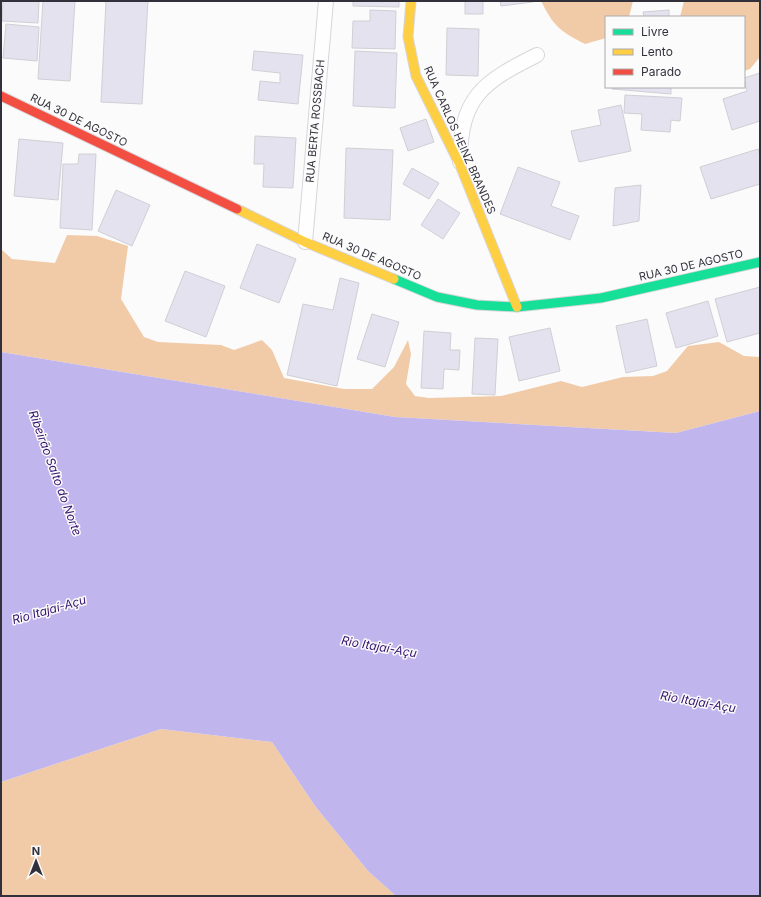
<svg xmlns="http://www.w3.org/2000/svg" width="761" height="897" viewBox="0 0 761 897" font-family="Inter,sans-serif">
  <rect width="100%" height="100%" fill="#fbfbfb"/>
  <path fill="#f1cba8" d="M541,1H633L629,17H606V38L585,44C560,31 554,27 541,1Z
    M684,1H760V57L750,69L744,71V17H680Z
    M67,235L97,236L128,246L121,299L144,337L158,342L221,345L234,350L262,340L272,350L284,378L344,389H372L394,367L408,340L411,354L406,384L415,396L429,398L501,396L561,381L582,387L623,377L653,376L667,371L688,346L719,342L744,356L760,357V411L676,433L395,417L1,352V249L12,259L55,263Z
    M161,729L272,742L315,806L368,871L396,896H1V782Z"/>
  <path fill="#c0b5ed" d="M1,352L395,417L676,433L760,411V896H396L368,871L315,806L272,742L161,729L1,782Z"/>
  <path fill="#e4e2ef" stroke="#d0cfd5" d="M3,1H39L38,23L2,21Z
    M43,1H75L70,81L38,79Z
    M106,1H148L142,104L101,102Z
    M353,1H399V7L353,6Z
    M465,1H483V14H465Z
    M500,1H532L533,2L501,6Z
    M370,10L396,11L395,49L352,48L353,21H370Z
    M669,10V17H644L643,12Z
    M6,24L39,27L37,61L3,58Z
    M447,28L479,29L478,76L446,75Z
    M254,51L303,55L298,104L258,100L260,81L280,83V73L252,70Z
    M355,51L397,53L395,108L353,106Z
    M760,73V121L732,130L723,99L747,91L744,78Z
    M612,87H671V94L612,89Z
    M625,95L682,98L680,121L671,120L670,132L641,130L642,114L624,113Z
    M621,105L631,151L579,162L571,131L601,125L598,110Z
    M426,119L434,142L408,151L400,128Z
    M255,136L296,138L293,188L263,187L264,164H254Z
    M19,139L63,143L58,200L14,196Z
    M346,148L393,150L390,220L344,218Z
    M758,149L760,156V184L711,199L700,167Z
    M79,154H96L92,230L60,228L63,164H78Z
    M518,167L560,182L551,206L579,216L570,240L500,214Z
    M412,168L439,183L429,199L403,184Z
    M641,185L639,221L613,226L615,188Z
    M116,190L150,205L132,246L98,231Z
    M438,199L460,213L443,239L421,225Z
    M257,244L296,259L279,303L240,288Z
    M185,271L225,286L206,337L165,321Z
    M340,278L359,283L337,386L287,375L303,304L333,310Z
    M760,287V333L727,342L715,299Z
    M708,301L718,336L676,348L666,313Z
    M372,314L399,322L385,367L357,359Z
    M647,319L657,366L626,373L616,326Z
    M550,328L560,371L519,381L509,337Z
    M424,331L451,333L450,350H460L459,370L444,369L443,389L421,388Z
    M475,338L498,339L495,395L472,394Z"/>
  <g fill="none" stroke-linecap="round" stroke-linejoin="round">
    <defs>
      <path id="street" d="M460,162C460,97 483,82 537,55
        M305,242L326,1"/>
      <path id="fast" d="M394,279L437,297L477,305L517,307L601,298L760,262"/>
      <path id="slow" d="M411,1L408,37L416,76L460,165L517,307
        M237,209L305,242L394,279"/>
      <path id="jam" d="M1,96L237,209"/>
    </defs>
    <use href="#street" stroke="#d7d6db" stroke-width="16"/>
    <use href="#fast" stroke="#d7d6db" stroke-width="11"/>
    <use href="#slow" stroke="#d7d6db" stroke-width="11"/>
    <use href="#jam" stroke="#d7d6db" stroke-width="11"/>
    <use href="#street" stroke="#fefefe" stroke-width="14"/>
    <use href="#fast" stroke="#16e098" stroke-width="9"/>
    <use href="#slow" stroke="#ffcf43" stroke-width="9"/>
    <use href="#jam" stroke="#f24e42" stroke-width="9"/>
  </g>
  <g text-anchor="middle" stroke-width="3" stroke-linejoin="round" paint-order="stroke">
    <g font-size="11" fill="#32303b" stroke="#fbfbfb">
      <text transform="translate(79 120) rotate(26)" y="4">RUA 30 DE AGOSTO</text>
      <text transform="translate(315 121) rotate(-85)" y="4">RUA BERTA ROSSBACH</text>
      <text transform="translate(460 140) rotate(66)" y="4">RUA CARLOS HEINZ BRANDES</text>
      <text transform="translate(372 256) rotate(23)" y="4">RUA 30 DE AGOSTO</text>
      <text transform="translate(691 265) rotate(-13)" y="4">RUA 30 DE AGOSTO</text>
    </g>
    <g font-size="12" font-style="italic" fill="#35126f" stroke="#fbfbfb">
      <text transform="translate(55 473) rotate(70)" y="4">Ribeirão Salto do Norte</text>
      <text transform="translate(49 610) rotate(-16)" y="4">Rio Itajaí-Açu</text>
      <text transform="translate(379 647) rotate(10)" y="4">Rio Itajaí-Açu</text>
      <text transform="translate(698 702) rotate(10)" y="4">Rio Itajaí-Açu</text>
    </g>
  </g>
  <rect width="761" height="897" fill="none" stroke="#32303b" stroke-width="4"/>
  <rect x="605" y="16" width="140" height="72" fill="#fbfbfb" stroke="#abaaae"/>
  <rect x="613" y="29" width="20" height="6" fill="#16e098" stroke="#abaaae"/>
  <text x="641" y="36" font-size="12" fill="#32303b">Livre</text>
  <rect x="613" y="49" width="20" height="6" fill="#ffcf43" stroke="#abaaae"/>
  <text x="641" y="56" font-size="12" fill="#32303b">Lento</text>
  <rect x="613" y="69" width="20" height="6" fill="#f24e42" stroke="#abaaae"/>
  <text x="641" y="76" font-size="12" fill="#32303b">Parado</text>
  <g transform="translate(36 861)" stroke="#fbfbfb" stroke-width="3" paint-order="stroke">
  <path d="M0-3L7 15L0 10L-7 15Z" fill="#32303b"/>
  <text y="-6" font-size="11" font-weight="bold" text-anchor="middle" fill="#32303b">N</text>
  </g>
</svg>
